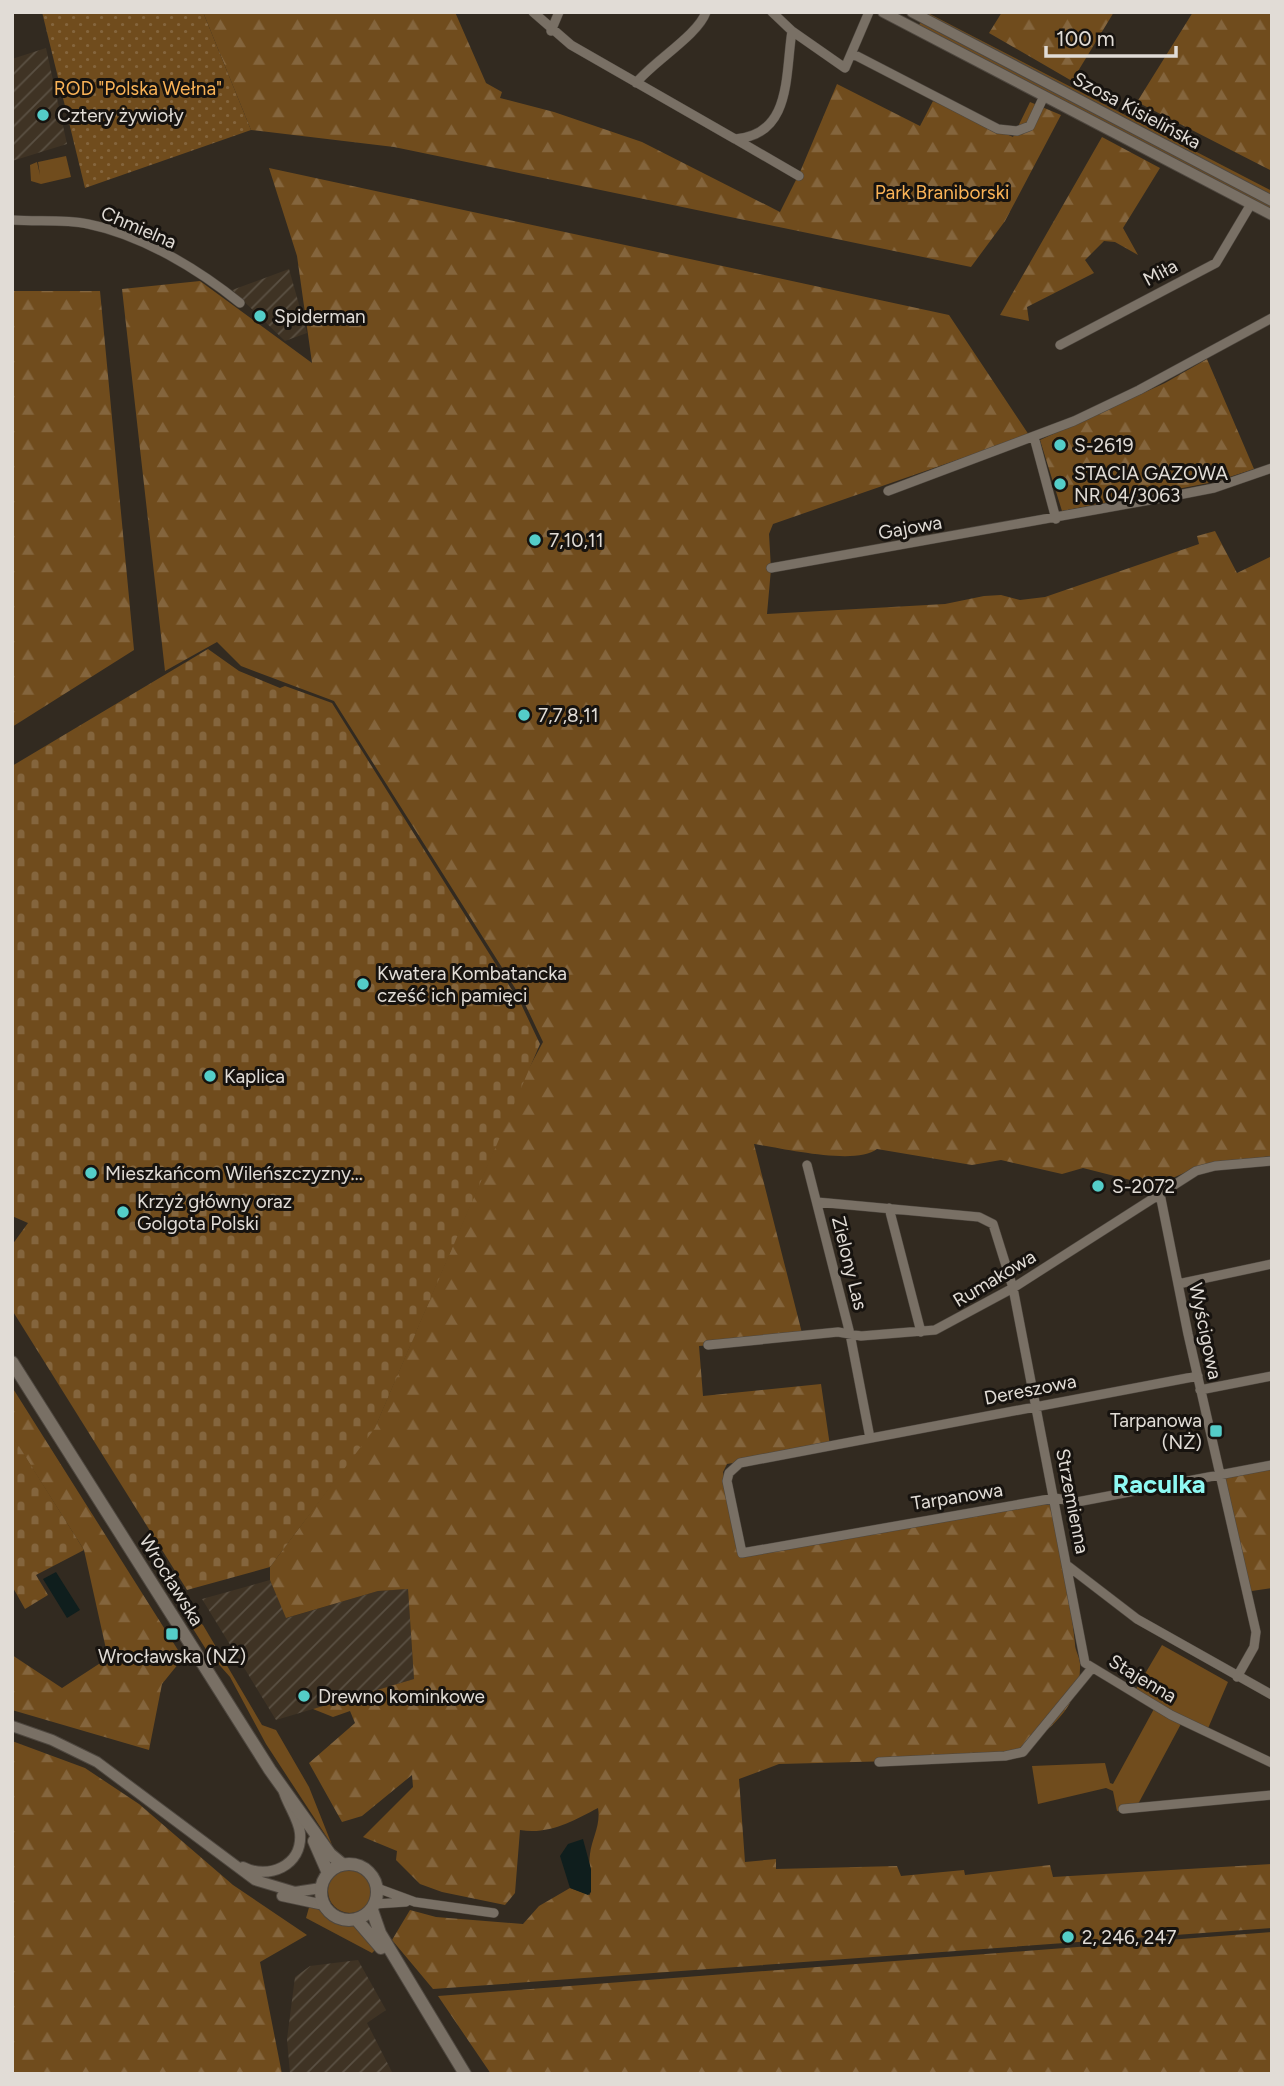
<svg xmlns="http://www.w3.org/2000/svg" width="1284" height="2086" viewBox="0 0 1284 2086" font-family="Figtree,sans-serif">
  <defs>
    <pattern id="industrial-furrows" width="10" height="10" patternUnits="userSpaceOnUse" patternTransform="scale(1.75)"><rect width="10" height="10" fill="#3f3324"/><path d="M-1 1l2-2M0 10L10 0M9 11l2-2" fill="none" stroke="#5a5043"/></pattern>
    <pattern id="forest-firs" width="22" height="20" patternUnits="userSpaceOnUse" patternTransform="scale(1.75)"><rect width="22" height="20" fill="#704c1d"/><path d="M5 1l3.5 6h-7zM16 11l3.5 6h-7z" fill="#84653d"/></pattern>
    <pattern id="cemetery-stones" width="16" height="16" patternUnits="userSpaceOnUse" patternTransform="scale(1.75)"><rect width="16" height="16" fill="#704c1d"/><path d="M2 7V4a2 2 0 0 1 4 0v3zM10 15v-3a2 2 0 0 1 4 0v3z" fill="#84653d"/></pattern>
    <pattern id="garden-dots" width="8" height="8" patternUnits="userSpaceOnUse" patternTransform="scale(1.75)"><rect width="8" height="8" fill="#704c1d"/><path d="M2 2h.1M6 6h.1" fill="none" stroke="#84653d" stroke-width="1.8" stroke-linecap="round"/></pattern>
  </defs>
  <rect width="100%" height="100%" fill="#322a20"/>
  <path fill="url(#industrial-furrows)" d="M46,48L67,144L12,161V59Z
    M289,269L307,333L285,341L232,290Z
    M270,1580L287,1618L378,1591L408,1589L414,1679L276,1720L202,1599Z
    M358,1960L386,2010L367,2023L393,2074H290L287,2039L295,1977L310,1966Z"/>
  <path fill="#704c1d" d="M926,12L1272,191V195L924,14Z
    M921,22L1272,205V210L918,26Z
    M66,156L71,177L41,184L31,181L30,165L37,162L40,175L38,162Z
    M189,1614L203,1625L262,1725L276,1730L309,1787L332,1845L266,1744L230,1677L207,1651L185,1616Z
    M1162,1645L1228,1682L1206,1733L1182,1722L1136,1808L1117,1811L1113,1791L1106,1788L1038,1804L1032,1766L1105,1763L1110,1783L1113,1784L1155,1707L1133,1694Z
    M328 1891a22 22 0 1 1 44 0a22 22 0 1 1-44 0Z
    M310,1904L338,1922L356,1925L377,1948L372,1953L306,1918Z"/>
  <path fill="url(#forest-firs)" d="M203,12H455L486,83L502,92L500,98L554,112L642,142L780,212L800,172L837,84L920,126L933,101L1013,137L1030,102L1061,115L1005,221L971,267L394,147L251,130Z
    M1002,12H1114L1072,81L989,33Z
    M1193,12H1272V171L1137,102Z
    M1102,137L1160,168L1123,228L1138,255L1115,242L1104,241L1085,260L1094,273L1027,307L1029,321L1000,315Z
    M269,168L949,315L1029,435L773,524L769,534L771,569L767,614L945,604L984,596L1001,595L1020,600L1045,597L1199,544L1197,536L1215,531L1237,573L1272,556V1156L1205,1164L1154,1186L1083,1168L1062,1174L1001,1160L972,1165L877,1149C856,1166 781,1148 754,1144L803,1337L699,1346L703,1396L821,1384L830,1446L727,1464L723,1472L743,1552L1054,1501C1053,1527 1058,1535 1063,1559C1068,1587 1072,1615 1075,1644C1075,1651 1080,1657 1080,1664C1082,1708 1042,1737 1009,1758L779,1764L739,1779L745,1862L776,1859V1869L897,1866L901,1876L964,1870L965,1875L1050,1865L1053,1877L1272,1864V1928L433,1989L392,1940L410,1910L436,1917L523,1924L539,1906L570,1888L590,1895C592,1882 588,1867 590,1854C592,1838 601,1825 598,1808C573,1821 549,1835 520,1830L515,1893L505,1905L442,1892L420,1884L396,1860L397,1851L363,1837L413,1787L412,1775L362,1816L342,1822L309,1763L355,1723L350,1711L333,1717L313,1709L414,1679L408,1589L378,1591L286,1618L270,1580V1567L376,1425L528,1070L543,1042L525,1004L334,701L241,666L217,642L165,671L122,289L200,281L312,363L297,256Z
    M12,291H100L134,650L12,727Z
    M1207,359L1254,469L1214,482L1062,511L1040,440L1165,383Z
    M12,1387L183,1658L162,1684L149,1750L12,1710V1655L62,1688L108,1658L84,1550L12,1436Z
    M1272,1466V1588L1245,1592L1217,1476Z
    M12,1741L85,1768L139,1804L233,1885L307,1935L260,1962L282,2074H12Z
    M1272,1932V2074H491L438,1996Z"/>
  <path fill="url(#cemetery-stones)" d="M208,649L239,671L280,688L285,686L332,703L522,1006L540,1044L375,1428L270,1567L187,1590L12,1310V1245L28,1223L12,1216V766Z
    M12,1435L84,1550L36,1575L48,1595L25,1609L12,1586Z"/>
  <path fill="url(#garden-dots)" d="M42,12H203L251,130L85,188Z"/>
  <path fill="#0f1e1d" d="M56,1572L80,1610L67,1618L43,1579Z
    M583,1839L591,1869V1892L588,1895L570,1888L560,1856L568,1844Z"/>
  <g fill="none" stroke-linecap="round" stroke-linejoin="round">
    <defs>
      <path id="minor" d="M533,12L571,45L735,139C792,135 785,75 792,31
        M772,12L792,31L845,68L869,12
        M551,31L559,12
        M853,54L998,129L1017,131L1030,126L1044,96
        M636,83C654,61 698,35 706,12
        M737,140L799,176
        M12,220C37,222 63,219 88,224C142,235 198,269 240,303
        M1060,345L1216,263L1251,204
        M1034,437L1056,519
        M888,491L1074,421L1139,390L1272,318
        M771,568L1178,495L1214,488L1272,468
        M807,1165L850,1334L870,1438
        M1160,1194L1188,1334L1256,1632L1254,1647L1237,1677
        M817,1202L979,1217L993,1224L1013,1288L1085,1663L1171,1715L1272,1763
        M889,1208L921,1332
        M1178,1284L1272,1264
        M708,1345L838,1332L861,1336L935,1330L1013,1288L1196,1171L1215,1166L1272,1161
        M1198,1376L740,1463L729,1473L727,1481L742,1553L1055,1498L1077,1502L1272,1465
        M1200,1390L1272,1376
        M1068,1566L1137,1619L1272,1695
        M879,1762L1005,1756L1023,1752L1092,1668
        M1123,1809L1272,1795
        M377,1888L415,1902L494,1913
        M375,1904L406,1902"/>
      <path id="tertiary" d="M883,12L1272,215
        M912,12L1272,201
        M12,1726L52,1740L97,1762L255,1880L295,1892L321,1888
        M243,1867C268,1880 303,1866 300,1833C299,1820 288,1805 284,1792
        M282,1896L324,1905"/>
      <path id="secondary" d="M12,1362L270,1770L330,1854L342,1864
        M314,1841L328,1873
        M321 1892a28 28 0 1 1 56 0a28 28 0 1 1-56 0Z
        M372,1910L380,1933L465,2074
        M356,1919L381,1948"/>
    </defs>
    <use href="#minor" stroke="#4e473f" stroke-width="10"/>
    <use href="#tertiary" stroke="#4e473f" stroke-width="12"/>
    <use href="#secondary" stroke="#4e473f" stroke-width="14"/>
    <use href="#minor" stroke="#797065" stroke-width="9"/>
    <use href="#tertiary" stroke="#797065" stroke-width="10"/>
    <use href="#secondary" stroke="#797065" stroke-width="12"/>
  </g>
  <g fill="#54cdc8" stroke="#17130f" stroke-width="2.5">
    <circle cx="43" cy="115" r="7"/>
    <circle cx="260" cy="316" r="7"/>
    <circle cx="1060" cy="445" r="7"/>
    <circle cx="1060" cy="484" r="7"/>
    <circle cx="535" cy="540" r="7"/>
    <circle cx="524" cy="715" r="7"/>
    <circle cx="363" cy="984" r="7"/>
    <circle cx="210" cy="1076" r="7"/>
    <circle cx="91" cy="1173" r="7"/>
    <circle cx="1098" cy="1186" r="7"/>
    <circle cx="123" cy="1212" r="7"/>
    <rect x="1209" y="1424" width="14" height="14" rx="3.5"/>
    <rect x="165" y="1627" width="14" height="14" rx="3.5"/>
    <circle cx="304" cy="1696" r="7"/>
    <circle cx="1068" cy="1937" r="7"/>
  </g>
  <g text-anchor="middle" stroke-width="6" stroke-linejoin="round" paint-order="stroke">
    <g font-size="19" fill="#fab357" stroke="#17130f">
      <text x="138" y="95">ROD "Polska Wełna"</text>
      <text x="942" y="199">Park Braniborski</text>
    </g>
    <g font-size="19" fill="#e1dcd6" stroke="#17130f">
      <text transform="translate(1137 110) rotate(28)" y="7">Szosa Kisielińska</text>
      <text transform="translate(139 227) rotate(23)" y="7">Chmielna</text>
      <text transform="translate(1160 272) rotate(-28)" y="7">Miła</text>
      <text transform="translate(910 527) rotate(-10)" y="7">Gajowa</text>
      <text transform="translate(850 1263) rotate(76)" y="7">Zielony Las</text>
      <text transform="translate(994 1278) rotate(-31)" y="7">Rumakowa</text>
      <text transform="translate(1206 1331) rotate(78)" y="7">Wyścigowa</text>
      <text transform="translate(1030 1389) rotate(-11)" y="7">Dereszowa</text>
      <text transform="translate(957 1496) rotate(-9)" y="7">Tarpanowa</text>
      <text transform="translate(1073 1501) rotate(79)" y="7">Strzemienna</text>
      <text transform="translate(172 1580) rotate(58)" y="7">Wrocławska</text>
      <text transform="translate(1143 1678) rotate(31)" y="7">Stajenna</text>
    </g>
    <g font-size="19" fill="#e1dcd6" stroke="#17130f" text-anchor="start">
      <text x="57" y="122">Cztery żywioły</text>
      <text x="274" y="323">Spiderman</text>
      <text x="1074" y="452">S-2619</text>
      <text x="1074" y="480">STACIA GAZOWA<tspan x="1074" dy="22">NR 04/3063</tspan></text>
      <text x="549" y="547">7,10,11</text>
      <text x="538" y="722">7,7,8,11</text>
      <text x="377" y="980">Kwatera Kombatancka<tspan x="377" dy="22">cześć ich pamięci</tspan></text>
      <text x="224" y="1083">Kaplica</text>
      <text x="105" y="1180">Mieszkańcom Wileńszczyzny...</text>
      <text x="1112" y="1193">S-2072</text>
      <text x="137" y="1208">Krzyż główny oraz<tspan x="137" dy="22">Golgota Polski</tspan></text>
      <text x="1202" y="1427" text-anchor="end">Tarpanowa<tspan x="1202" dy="22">(NŻ)</tspan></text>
      <text x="172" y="1663" text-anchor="middle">Wrocławska (NŻ)</text>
      <text x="318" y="1703">Drewno kominkowe</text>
      <text x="1082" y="1944">2, 246, 247</text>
    </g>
    <g font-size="26" font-weight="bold" fill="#8ef9f3" stroke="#17130f">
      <text x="1159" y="1493">Raculka</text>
    </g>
  </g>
  <rect width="1284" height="2086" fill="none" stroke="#e1dcd6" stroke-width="28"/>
  <path d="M1046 46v10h130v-10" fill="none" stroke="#e1dcd6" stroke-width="3.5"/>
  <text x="1056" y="46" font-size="21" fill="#e1dcd6" stroke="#17130f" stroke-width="5" paint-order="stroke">100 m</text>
</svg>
